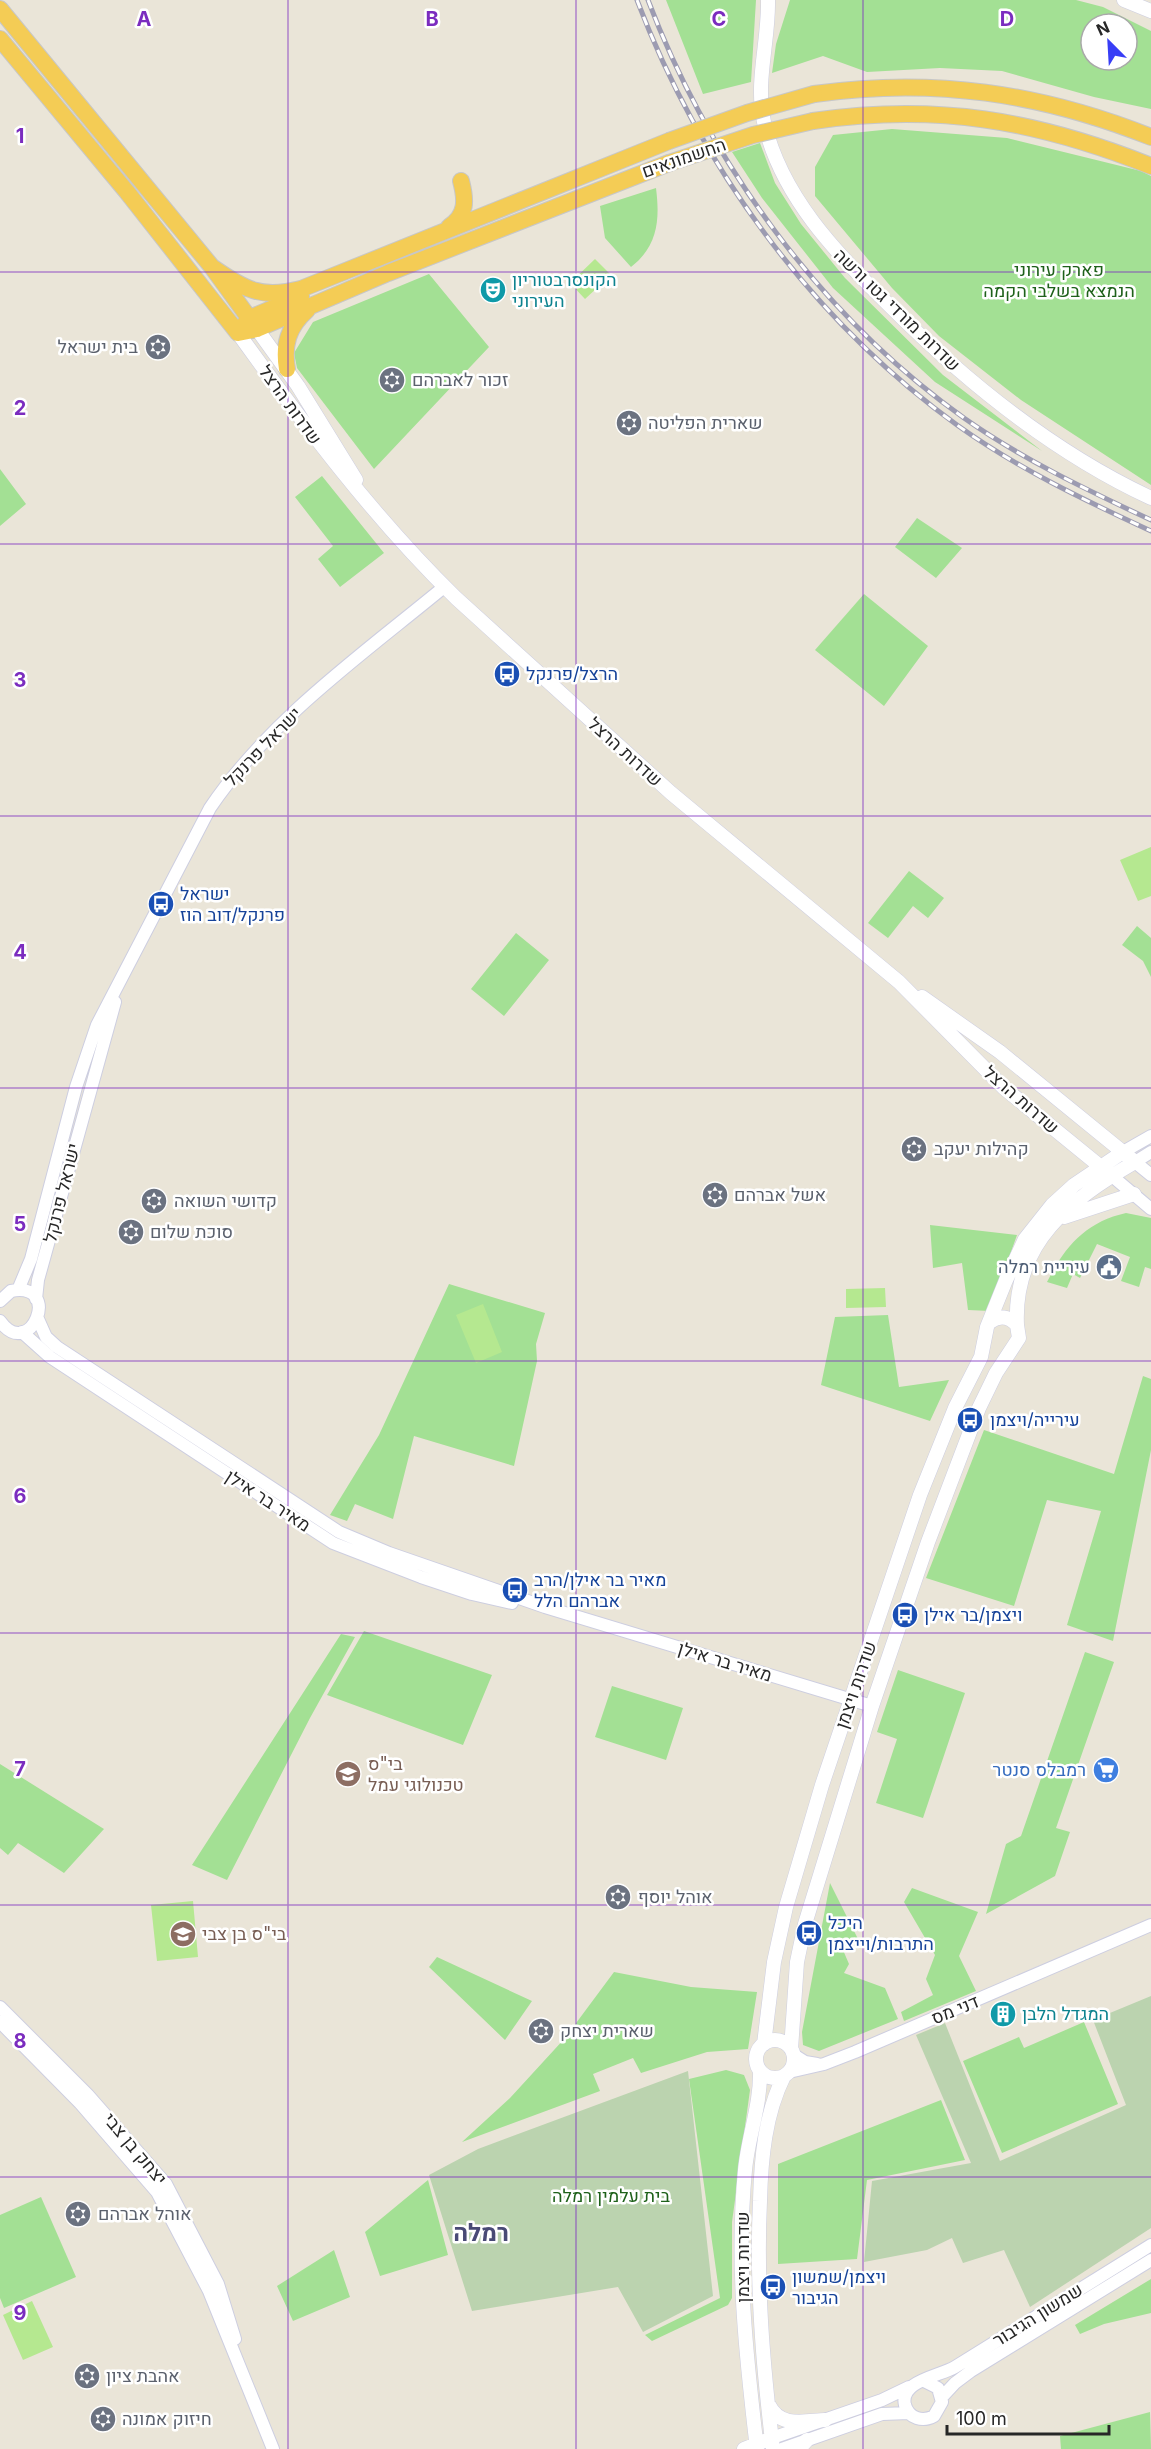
<svg xmlns="http://www.w3.org/2000/svg" width="1151" height="2449" viewBox="0 0 1151 2449" font-family="Inter,Heebo,sans-serif">
  <rect width="100%" height="100%" fill="#eae5d8"/>
  <path fill="#a3e094" fill-rule="evenodd" d="M666,0H756L751,82L703,94Z
    M790,0H1076L1103,7L1151,31V109L1094,97L1002,71L940,68L867,72L823,56L772,73L776,44ZM1091,24H1127V60H1091Z
    M892,129L1007,138L1141,171L1151,176V485L1021,400L939,336L892,288L815,196V167L833,135Z
    M760,143L775,183L801,224L845,278L943,375L1042,451L935,382L833,288L762,198L732,152Z
    M656,188C660,220 658,246 631,267L605,238L600,206Z
    M429,274L489,347L374,469L297,368L294,353L313,322Z
    M0,469L26,504L0,526Z
    M322,476L384,553L340,587L318,559L333,546L295,497Z
    M917,518L962,548L936,578L895,547Z
    M864,594L928,646L884,706L815,650Z
    M909,871L944,898L928,918L913,906L888,938L868,923Z
    M1137,926L1151,938V977L1143,961L1122,945Z
    M516,933L549,960L504,1016L471,989Z
    M1126,1213L1151,1218V1269L1145,1267L1139,1287L1121,1281L1130,1257L1097,1244L1080,1278L1073,1274L1067,1288L1047,1282C1065,1246 1086,1222 1126,1213Z
    M930,1225L1017,1235L990,1311L968,1310L962,1263L933,1268Z
    M449,1284L545,1313L536,1344L537,1361L514,1466L414,1436L393,1519L355,1504L347,1521L330,1515L379,1435Z
    M888,1315L899,1387L949,1380L930,1421L821,1385L835,1317Z
    M1143,1376L1151,1379V1450L1113,1641L1067,1625L1101,1511L1047,1500L1014,1606L926,1578L984,1430L1114,1474Z
    M364,1631L492,1675L463,1745L327,1695Z
    M341,1634L355,1637L310,1718L227,1880L192,1865Z
    M1085,1652L1114,1662L1056,1828L1070,1832L1055,1876L986,1914L1006,1844L1021,1836Z
    M898,1670L965,1693L923,1818L876,1803L897,1739L877,1732Z
    M612,1686L683,1708L666,1760L595,1737Z
    M0,1764L104,1829L64,1873L18,1843L8,1855L0,1848Z
    M830,1883L858,1939L843,1950L849,1964L844,1973L885,1988L898,2019L819,2051L803,2045L802,2032Z
    M912,1888L978,1912L959,1956L976,1991L904,2021L901,2012L933,1995L926,1979L935,1955L904,1902Z
    M437,1957L532,2001L505,2040L429,1967Z
    M614,1972L691,1987L757,1992L748,2049L707,2052L641,2073L633,2058L593,2074L600,2091L462,2142L510,2098L565,2038Z
    M1084,2022L1118,2104L1002,2153L963,2061L1019,2037L1024,2048Z
    M726,2070L744,2075L750,2090L732,2222V2298L728,2305L652,2341L645,2335L720,2298L689,2079Z
    M941,2100L965,2160L867,2180L857,2259L778,2264V2164Z
    M428,2180L448,2255L380,2276L365,2232Z
    M41,2197L76,2277L4,2308L0,2298V2215Z
    M334,2250L350,2297L293,2321L277,2286Z
    M1151,2279V2313L1104,2324L1080,2334L1075,2325Z
    M1150,2412L1151,2449H1061L1060,2436Z"/>
  <path fill="#bbd3af" d="M1151,1996V2228L1030,2307L1004,2250L963,2263L952,2238L927,2250L864,2262L872,2181L971,2163L916,2035L945,2023L1000,2161L1126,2105L1093,2020Z
    M688,2071L713,2296L643,2332L618,2287L472,2311L429,2175L478,2149Z"/>
  <path fill="#b5e890" d="M595,259L611,275L585,299L570,283Z
    M1151,847V896L1138,901L1120,860Z
    M885,1288L886,1307L846,1308V1289Z
    M483,1304L502,1352L476,1363L456,1315Z
    M193,1901L198,1957L157,1961L151,1905Z
    M32,2301L53,2347L23,2360L3,2315Z"/>
  <g fill="none" stroke-linecap="round" stroke-linejoin="round">
    <defs>
      <path id="tertiary" d="M1123,1152L1151,1136
        M1151,1152L1135,1162L1151,1175
        M1112,1176L1151,1209
        M18,1290L31,1259L76,1087L97,1025L210,808C270,719 363,654 444,587
        M36,1299L38,1280L115,1002
        M0,1301L11,1291C64,1281 30,1363 0,1321
        M38,1319L46,1337L57,1347L339,1532L389,1553L545,1607L872,1706
        M22,1332L50,1357L333,1543L421,1577L472,1594L512,1603
        M0,2007L88,2095L166,2184L218,2284L235,2339
        M0,2022L80,2103L157,2192L209,2291L273,2449
        M794,2055L805,2062L817,2064
        M789,2072L824,2064L855,2052L1151,1925
        M924,2381L938,2388L942,2402L934,2416C923,2422 909,2419 905,2405C899,2381 940,2376 955,2367C1020,2326 1086,2286 1151,2245
        M942,2397L955,2383L971,2371L1151,2260
        M772,2438L882,2400L909,2387
        M782,2449L882,2414L909,2413"/>
      <path id="secondary" d="M768,0C769,41 755,81 764,122C781,196 836,253 888,304C965,381 1052,452 1151,498
        M1124,0L1151,11
        M257,329L298,386L356,480
        M238,333C305,426 374,518 456,598L671,793L899,982L1004,1088L1112,1176
        M922,997L1000,1052L1135,1162C1070,1200 1013,1242 1017,1325
        M1064,1217L1134,1194
        M756 2059a19 19 0 1 1 38 0a19 19 0 1 1-38 0Z
        M764,2044L774,1962L786,1907L822,1785L920,1495L955,1408L981,1357L987,1327L1006,1280L1025,1239L1052,1205L1074,1185L1123,1152
        M791,2049L797,1962L805,1924L872,1706L928,1542L979,1408L996,1373L1019,1338L1017,1325C1009,1316 999,1315 990,1322
        M769,2405C780,2428 804,2421 825,2420
        M744,2449L764,2441
        M757,2449C746,2356 736,2264 745,2170C748,2137 761,2104 760,2071
        M773,2449C763,2366 756,2285 760,2201C761,2159 765,2114 784,2076
        M799,2449L807,2440"/>
      <path id="trunk" d="M0,9L212,267L257,329
        M0,39L127,192L238,333
        M814,94C933,77 1040,93 1151,137
        M813,121C936,103 1036,120 1151,166
        M449,227C467,215 466,200 461,181
        M212,267C245,290 261,299 301,289L669,141
        M244,325L250,318L301,296
        M238,333L257,329L388,273L669,163
        M287,369C283,345 288,327 307,310"/>
    </defs>
    <use href="#tertiary" stroke="#cdcee0" stroke-width="14"/>
    <use href="#secondary" stroke="#cdcee0" stroke-width="15"/>
    <use href="#trunk" stroke="#c7c7c7" stroke-width="18"/>
    <use href="#tertiary" stroke="#fff" stroke-width="12"/>
    <use href="#secondary" stroke="#fff" stroke-width="14"/>
    <use href="#trunk" stroke="#f4cc55" stroke-width="16"/>
    <defs>
      <path id="rail" d="M637,0C700,166 812,320 957,425C1017,468 1084,500 1151,531
        M648,0C710,163 821,316 964,418C1022,459 1087,490 1151,520"/>
    </defs>
    <use href="#rail" stroke="#9c9bb1" stroke-width="5"/>
    <use href="#rail" stroke="#fff" stroke-width="3" stroke-dasharray="9" stroke-linecap="butt"/>
    <defs>
      <path id="trunk-bridge" d="M669,141L747,113L814,94
        M669,163L753,135L813,121"/>
    </defs>
    <use href="#trunk-bridge" stroke="#c7c7c7" stroke-width="18" stroke-linecap="butt"/>
    <use href="#trunk-bridge" stroke="#f4cc55" stroke-width="16"/>
  </g>
  <path fill="none" stroke="#7b2cbf" stroke-width="1.5" stroke-opacity="0.55" d="M288,0V2449M576,0V2449M863,0V2449M0,272H1151M0,544H1151M0,816H1151M0,1088H1151M0,1361H1151M0,1633H1151M0,1905H1151M0,2177H1151"/>
  <defs>
    <symbol id="theatre-disc" viewBox="-11 -11 22 22"><circle r="9.5" fill="#0f9aa8" stroke="#fff"/><path d="M-5-5.5Q0-4 5-5.5V0Q5 5 0 6Q-5 5-5 0ZM-3.3-2.5H-1v1.5H-3.3ZM1-2.5H3.3v1.5H1ZM-2.8 1Q0 5.5 2.8 1Z" fill="#fff"/></symbol>
    <symbol id="synagogue-disc" viewBox="-11 -11 22 22"><circle r="9.5" fill="#6b7280" stroke="#fff"/><path d="M0-6.5L5.6 3.2H-5.6ZM0 6.5L5.6-3.2H-5.6Z" fill="#fff"/></symbol>
    <symbol id="bus-disc" viewBox="-11 -11 22 22"><circle r="9.5" fill="#1a4fb4" stroke="#fff"/><path d="M-5-6H5V4H4V6H2V4H-2V6H-4V4H-5ZM-3.5-4V0h7V-4ZM-3.5 1.2v1.5H-2V1.2ZM2 1.2v1.5H3.5V1.2Z" fill="#fff"/></symbol>
    <symbol id="civic-disc" viewBox="-11 -11 22 22"><circle r="9.5" fill="#5c6f8a" stroke="#fff"/><path d="M-.6-6.5H3V-4.5H.6V-3L4-1V1h2V6H-6V1h2V-1L-.6-3ZM-1.2 2.5V6h2.4V2.5Z" fill="#fff"/></symbol>
    <symbol id="supermarket-disc" viewBox="-11 -11 22 22"><circle r="9.5" fill="#3f7fe0" stroke="#fff"/><path d="M-6-5.5h2.5l.6 2H6L4.5 2H-2.5L-4.4-4H-6ZM-1.5 3.2a1.3 1.3 0 1 0 .1 0ZM3 3.2a1.3 1.3 0 1 0 .1 0Z" fill="#fff"/></symbol>
    <symbol id="school-disc" viewBox="-11 -11 22 22"><circle r="9.5" fill="#8d6e63" stroke="#fff"/><path d="M0-5L7-2L0 1L-7-2ZM-4 1L0 2.5L4 1V4Q0 6-4 4Z" fill="#fff"/></symbol>
    <symbol id="building-disc" viewBox="-11 -11 22 22"><circle r="9.5" fill="#0f9aa8" stroke="#fff"/><path d="M-4-6H4V6H1V3H-1V6H-4ZM-2.5-4.3h1.7v1.8h-1.7ZM.8-4.3h1.7v1.8H.8ZM-2.5-1h1.7V.8h-1.7ZM.8-1h1.7V.8H.8Z" fill="#fff"/></symbol>
  </defs>
  <g fill-rule="evenodd">
    <use href="#theatre-disc" x="478" y="275" width="30" height="30"/>
    <use href="#synagogue-disc" x="143" y="332" width="30" height="30"/>
    <use href="#synagogue-disc" x="377" y="365" width="30" height="30"/>
    <use href="#synagogue-disc" x="614" y="408" width="30" height="30"/>
    <use href="#bus-disc" x="492" y="659" width="30" height="30"/>
    <use href="#bus-disc" x="146" y="889" width="30" height="30"/>
    <use href="#synagogue-disc" x="899" y="1134" width="30" height="30"/>
    <use href="#synagogue-disc" x="700" y="1180" width="30" height="30"/>
    <use href="#synagogue-disc" x="139" y="1186" width="30" height="30"/>
    <use href="#synagogue-disc" x="116" y="1217" width="30" height="30"/>
    <use href="#civic-disc" x="1094" y="1252" width="30" height="30"/>
    <use href="#bus-disc" x="955" y="1405" width="30" height="30"/>
    <use href="#bus-disc" x="500" y="1575" width="30" height="30"/>
    <use href="#bus-disc" x="890" y="1600" width="30" height="30"/>
    <use href="#supermarket-disc" x="1091" y="1755" width="30" height="30"/>
    <use href="#school-disc" x="333" y="1759" width="30" height="30"/>
    <use href="#synagogue-disc" x="603" y="1882" width="30" height="30"/>
    <use href="#bus-disc" x="794" y="1918" width="30" height="30"/>
    <use href="#school-disc" x="168" y="1919" width="30" height="30"/>
    <use href="#building-disc" x="988" y="1999" width="30" height="30"/>
    <use href="#synagogue-disc" x="526" y="2016" width="30" height="30"/>
    <use href="#synagogue-disc" x="63" y="2199" width="30" height="30"/>
    <use href="#bus-disc" x="758" y="2272" width="30" height="30"/>
    <use href="#synagogue-disc" x="72" y="2361" width="30" height="30"/>
    <use href="#synagogue-disc" x="88" y="2404" width="30" height="30"/>
  </g>
  <g text-anchor="middle" stroke-width="5" stroke-linejoin="round" paint-order="stroke">
    <g font-size="18" fill="#272727" stroke="#fff">
      <text transform="translate(684 158) rotate(-19)" y="6">החשמונאים</text>
      <text transform="translate(897 310) rotate(44)" y="6">שדרות מורדי גטו ורשה</text>
      <text transform="translate(290 405) rotate(54)" y="6">שדרות הרצל</text>
      <text transform="translate(263 747) rotate(-46)" y="6">ישראל פרנקל</text>
      <text transform="translate(625 752) rotate(42)" y="6">שדרות הרצל</text>
      <text transform="translate(1021 1100) rotate(41)" y="6">שדרות הרצל</text>
      <text transform="translate(62 1193) rotate(-76)" y="6">ישראל פרנקל</text>
      <text transform="translate(268 1501) rotate(33)" y="6">מאיר בר אילן</text>
      <text transform="translate(725 1662) rotate(17)" y="6">מאיר בר אילן</text>
      <text transform="translate(856 1685) rotate(-71)" y="6">שדרות ויצמן</text>
      <text transform="translate(955 2010) rotate(-22)" y="6">דני מס</text>
      <text transform="translate(135 2149) rotate(50)" y="6">יצחק בן צבי</text>
      <text transform="translate(743 2257) rotate(-90)" y="6">שדרות ויצמן</text>
      <text transform="translate(1038 2315) rotate(-32)" y="6">שמשון הגיבור</text>
    </g>
    <g font-size="18" fill="#1e611a" stroke="#fff">
      <text x="1059" y="276">פארק עירוני<tspan x="1059" dy="21">הנמצא בשלבי הקמה</tspan></text>
      <text x="611" y="2202">בית עלמין רמלה</text>
    </g>
    <g font-size="18" fill="#0d838f" stroke="#fff" text-anchor="start">
      <text x="512" y="286">הקונסרבטוריון<tspan x="512" dy="21">העירוני</tspan></text>
      <text x="1022" y="2020">המגדל הלבן</text>
    </g>
    <g font-size="18" fill="#5b616d" stroke="#fff" text-anchor="start">
      <text x="138" y="353" text-anchor="end">בית ישראל</text>
      <text x="412" y="386">זכור לאברהם</text>
      <text x="648" y="429">שארית הפליטה</text>
      <text x="934" y="1155">קהילות יעקב</text>
      <text x="734" y="1201">אשל אברהם</text>
      <text x="174" y="1207">קדושי השואה</text>
      <text x="150" y="1238">סוכת שלום</text>
      <text x="638" y="1903">אוהל יוסף</text>
      <text x="560" y="2037">שארית יצחק</text>
      <text x="98" y="2220">אוהל אברהם</text>
      <text x="106" y="2382">אהבת ציון</text>
      <text x="122" y="2425">חיזוק אמונה</text>
    </g>
    <g font-size="18" fill="#164399" stroke="#fff" text-anchor="start">
      <text x="526" y="680">הרצל/פרנקל</text>
      <text x="180" y="900">ישראל<tspan x="180" dy="21">פרנקל/דוב הוז</tspan></text>
      <text x="990" y="1426">עירייה/ויצמן</text>
      <text x="534" y="1586">מאיר בר אילן/הרב<tspan x="534" dy="21">אברהם הלל</tspan></text>
      <text x="924" y="1621">ויצמן/בר אילן</text>
      <text x="828" y="1929">היכל<tspan x="828" dy="21">התרבות/וייצמן</tspan></text>
      <text x="792" y="2283">ויצמן/שמשון<tspan x="792" dy="21">הגיבור</tspan></text>
    </g>
    <g font-size="18" fill="#4e5e75" stroke="#fff" text-anchor="end">
      <text x="1090" y="1273">עיריית רמלה</text>
    </g>
    <g font-size="18" fill="#785e54" stroke="#fff" text-anchor="start">
      <text x="368" y="1770">בי"ס<tspan x="368" dy="21">טכנולוגי עמל</tspan></text>
      <text x="202" y="1940">בי"ס בן צבי</text>
    </g>
    <g font-size="18" fill="#366cbe" stroke="#fff" text-anchor="end">
      <text x="1086" y="1776">רמבלס סנטר</text>
    </g>
    <g font-size="24" font-weight="bold" fill="#494a76" stroke="#fff">
      <text x="481" y="2241">רמלה</text>
    </g>
  </g>
  <g font-size="20" text-anchor="middle" font-weight="bold" fill="#7b2cbf" stroke="#fff" stroke-width="5" stroke-linejoin="round" paint-order="stroke">
    <text x="144" y="26">A</text>
    <text x="432" y="26">B</text>
    <text x="719" y="26">C</text>
    <text x="1007" y="26">D</text>
    <text x="20" y="143">1</text>
    <text x="20" y="415">2</text>
    <text x="20" y="687">3</text>
    <text x="20" y="959">4</text>
    <text x="20" y="1231">5</text>
    <text x="20" y="1503">6</text>
    <text x="20" y="1776">7</text>
    <text x="20" y="2048">8</text>
    <text x="20" y="2320">9</text>
  </g>
  <g transform="translate(1109 42) rotate(336)"><circle r="28" fill="#ffffff" stroke="#a9a9a9" stroke-width="1.5"/>
  <path d="M0-4.5L10 22L0 15L-10 22Z" fill="#383ef6"/>
  <text y="-9" font-size="16" font-weight="bold" text-anchor="middle" fill="#272727">N</text>
  </g>
  <path d="M947 2425v9h162v-9" fill="none" stroke="#272727" stroke-width="3"/>
  <text x="956" y="2425" font-size="18" fill="#272727" stroke="#ffffff" stroke-width="4.5" paint-order="stroke">100 m</text>
</svg>
